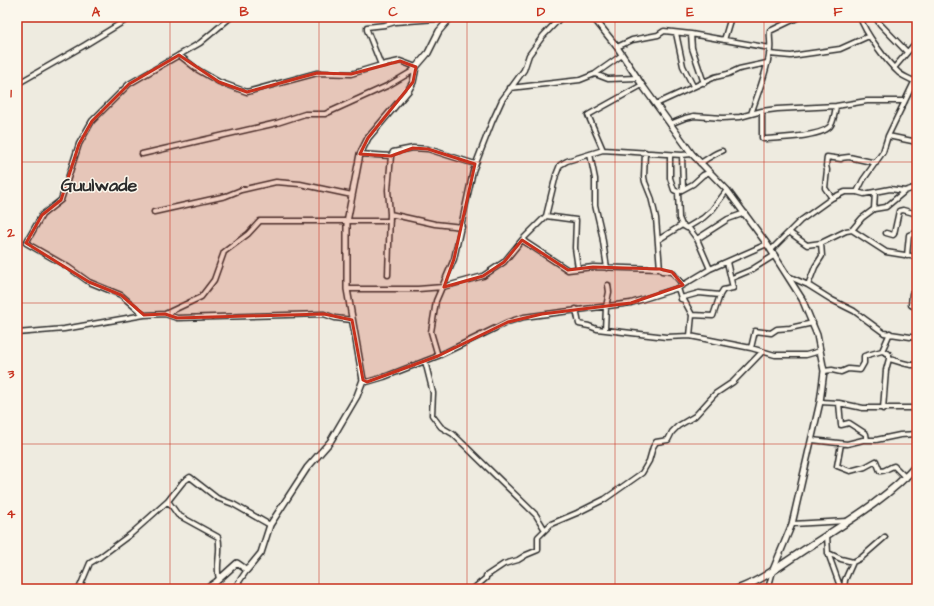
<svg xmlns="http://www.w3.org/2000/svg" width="934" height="606" viewBox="0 0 934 606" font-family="'Architects Daughter',sans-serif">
  <rect width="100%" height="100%" fill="#eeebe0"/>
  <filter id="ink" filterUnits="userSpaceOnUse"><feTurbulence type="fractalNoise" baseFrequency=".025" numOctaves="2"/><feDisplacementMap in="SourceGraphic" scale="8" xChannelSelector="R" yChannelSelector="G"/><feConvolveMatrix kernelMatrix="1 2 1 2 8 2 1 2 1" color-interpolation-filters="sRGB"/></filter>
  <g filter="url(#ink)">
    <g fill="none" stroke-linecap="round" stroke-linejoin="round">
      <defs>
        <path id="minor" d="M860,17C865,33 887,62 899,73C904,77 910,79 916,82
          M875,17L880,24L907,52
          M676,33L683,66L693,86
          M691,34L692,48L704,83
          M724,40L731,17
          M617,47L632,40L658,35L664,31L691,34L770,48
          M769,54L791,56L840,49L869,36
          M381,65L367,30V27L385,25L395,22L450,18
          M894,68L917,41
          M595,74L622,55
          M17,84L85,45L131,17
          M510,88L580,80L595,74L608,79L638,78
          M656,104L715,77L728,74L739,69L767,63
          M762,111V138L764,139C779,138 824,137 831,125C834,120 835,112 836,106
          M751,114C758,93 767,72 770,50C771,43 769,37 770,31L799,17
          M670,124L685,118L694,116L723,118L740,117L762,111L777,109L836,106L867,101H905
          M888,136L917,142
          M603,150L588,115L642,85
          M645,152L644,177L645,182L651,197L656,218L660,269
          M142,154L277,123L305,114H325L389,85L411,72L416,67L400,61L381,65L351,74L317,73L247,92L219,82L198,70L179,55
          M360,154L391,156
          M590,154L595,179V205L602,235L607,268
          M670,155V178L674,190L678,192L679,218L682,225
          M682,155L683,189
          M700,163C708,159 714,153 722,151
          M678,192L693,184L703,175L710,172
          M857,192L863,180L883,152L888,136L917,76
          M832,198L825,188L827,170L826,166L827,157L841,159V158L849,157L876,163
          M874,209L886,207L905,191
          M154,212L226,196L241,190L276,182L300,184L352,195
          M390,214L435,224L462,227
          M546,216L576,220L575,248L578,268
          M688,227L703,218L712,210L727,190
          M852,230L862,218L874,209L875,192
          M789,232L807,245L821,243L846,231L852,230L886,252L917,257
          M886,233L893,235L894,234L899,211L903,210L917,214
          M697,239L728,219L745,213
          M522,240L568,270L593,267L660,269L662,271L672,272L683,285
          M658,240L682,225L687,228L688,227L697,239L710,269
          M771,250L800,221L832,198L845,192H857L864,194L890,189L905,191L917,187
          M907,256L909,235L917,233
          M388,275L390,214L388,190L391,156L393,152L413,148L428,149L475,164
          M788,276L808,285L832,300L854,311L884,333L917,338
          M732,278L751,270L775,255
          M808,285L815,267L822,256L821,243
          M678,288L681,298L699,293L720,295L723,290L733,288L727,262
          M347,289H418L443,287L483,276L504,262L522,240L546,216L556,175L560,165L567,161L603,150L682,155L692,154
          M912,294L911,305L913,306H917
          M681,299L684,300L692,315L690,336
          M576,309L579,324L589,326L597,329L666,337L690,336L751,348L775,355H806L820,351
          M165,314L201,297L214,280L224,252L248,234L260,221H390
          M144,315L121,295L89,282L68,267L26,243L42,215L61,200L79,144L92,121L129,84L200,43L231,17
          M692,315L713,316L720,295
          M605,330L606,307L609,292L608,285
          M17,333L64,329L144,315L165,314L177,318L324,314L335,318L352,320
          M751,348L755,331L771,333L777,329L790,328L813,323
          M882,351L890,333
          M438,356L431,332L434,314L436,301L454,259L473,171L492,122L502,100L524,70L529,55L543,36L561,17
          M425,361L433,393L432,415L441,427L453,434L536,515L545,530
          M824,371L832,370L841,372L848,369L860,370L864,363V356L882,351L889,354V359C899,361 907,366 917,365
          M363,380L367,382L384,377L438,356L508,322L524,317L631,303L678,288L710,269L767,244
          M820,402L839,403L863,408H917
          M839,403L841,425L849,423L866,434L867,440
          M883,409L886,370L889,359
          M812,440L847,444L863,440H876L900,435L917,434
          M841,444L837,466L850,471L865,467L876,461L880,471C885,472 889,467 894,466L906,478
          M168,501L178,515L218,537C222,551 215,566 219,579
          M792,524L847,521
          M827,535L828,553L841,589
          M828,553L841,559L853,562
          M79,589L90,563L100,557L131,534L168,501L183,482L190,477L217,498L233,504L270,525
          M234,589L247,570
          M473,589L486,578V576L504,564L518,560L526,555L538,550V537L551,524L577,513L605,499L642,473L649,461L653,447L656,442L668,440L672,432L678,426L695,416L715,394L733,382L762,352
          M768,589L773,571
          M844,589L845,580L853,562L861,558L885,537"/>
        <path id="tertiary" d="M593,17L617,47L642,85L692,154L727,190L767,244L802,299L817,335L824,371L820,402L792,524L773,570
          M206,589L216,582L237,563L247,570L261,553L270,525L307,468L330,442L357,396L363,380L347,289V222L360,154L368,138L408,91L413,82L416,67L428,53L439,31L451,17"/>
        <path id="primary" d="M738,589C763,580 785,562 807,548C845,523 886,500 917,465"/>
      </defs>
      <use href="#minor" stroke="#2b2b2b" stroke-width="7"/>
      <use href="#tertiary" stroke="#2b2b2b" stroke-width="8"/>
      <use href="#primary" stroke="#2b2b2b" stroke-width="9"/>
      <use href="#minor" stroke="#fbf7ec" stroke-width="4"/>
      <use href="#tertiary" stroke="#fbf7ec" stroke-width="5"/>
      <use href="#primary" stroke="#fbf7ec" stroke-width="6"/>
    </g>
  </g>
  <path fill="#c8321e" fill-opacity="0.2" stroke="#c8321e" stroke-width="3" stroke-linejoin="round" d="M179,55L219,82L247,92L317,73L351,74L400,61L416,67L413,82L368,138L360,154L391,156L413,148L428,149L475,164L454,259L444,287L483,276L504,262L522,240L568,270L593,267L660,269L672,272L683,285L631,303L542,314L508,322L438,356L367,382L363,380L352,320L324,314L177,318L165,314L144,315L121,295L89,282L26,243L42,215L61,200L79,144L92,121L129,84Z"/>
  <path fill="none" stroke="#c8321e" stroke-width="1" stroke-opacity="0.55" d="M170,17V589M319,17V589M467,17V589M615,17V589M764,17V589M17,162H917M17,303H917M17,444H917"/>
  <g text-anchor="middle" stroke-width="3" stroke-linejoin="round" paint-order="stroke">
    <g font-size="18" font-weight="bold" fill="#2b2b2b" stroke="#fbf7ec">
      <text x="99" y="191">Guulwade</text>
    </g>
  </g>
  <rect width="934" height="606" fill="none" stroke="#fbf7ec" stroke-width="44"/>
  <rect x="22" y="22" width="890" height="562" fill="none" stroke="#c8321e" stroke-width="1.5"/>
  <g font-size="13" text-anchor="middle" font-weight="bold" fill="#c8321e">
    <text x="96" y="16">A</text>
    <text x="244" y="16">B</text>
    <text x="393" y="16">C</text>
    <text x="541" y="16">D</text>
    <text x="690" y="16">E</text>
    <text x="838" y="16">F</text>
    <text x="11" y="97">1</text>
    <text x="11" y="237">2</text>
    <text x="11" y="378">3</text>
    <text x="11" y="518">4</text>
  </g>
</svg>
